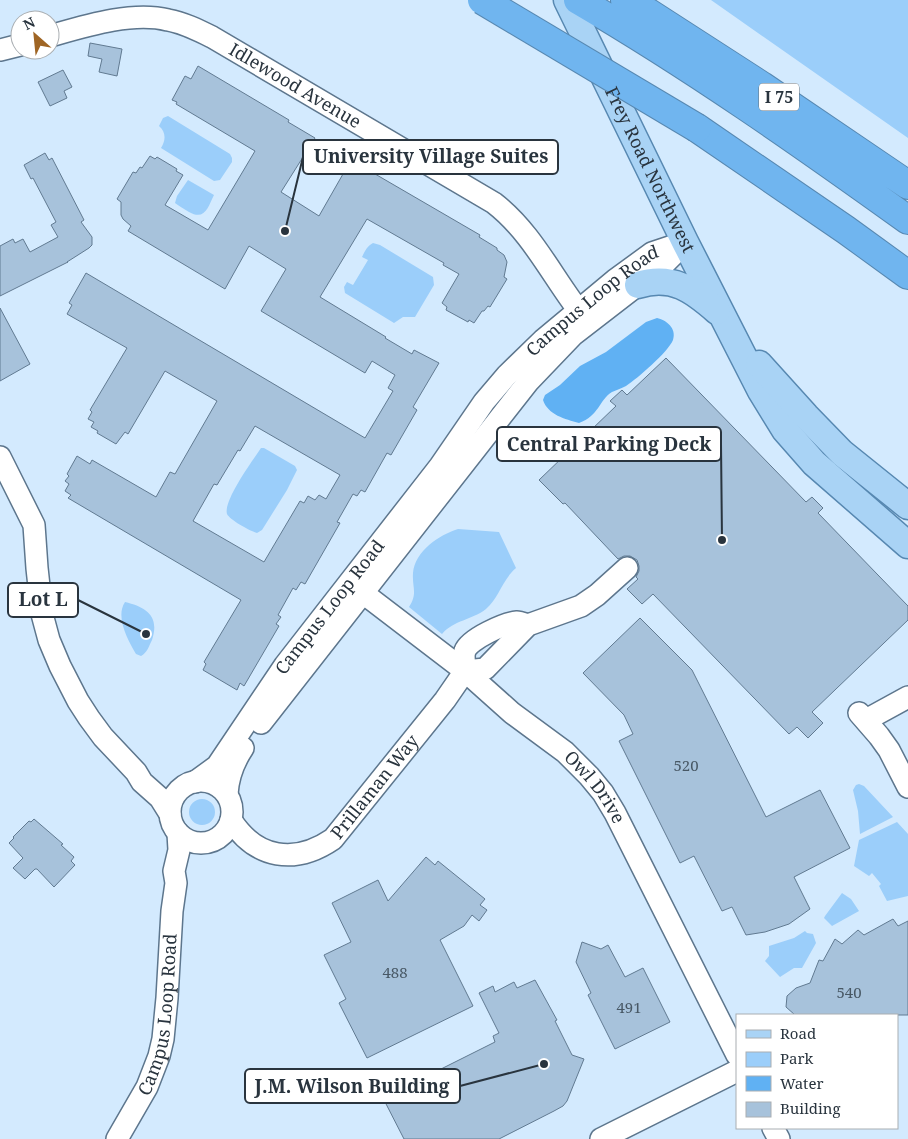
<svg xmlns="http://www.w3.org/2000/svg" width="908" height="1139" viewBox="0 0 908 1139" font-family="'Noto Serif',serif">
  <rect width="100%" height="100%" fill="#d3eafe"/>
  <path fill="#9bcefa" d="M711,0H908V138Z
    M168,116L230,154L232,158V162L220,180L214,181L161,148C166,140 166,132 159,126L163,118Z
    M188,180L214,195C208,207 205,221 189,212C184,209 179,206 175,203L177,196Z
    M373,243L380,245L433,277L434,285L415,317H403L394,323L345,293L344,287L347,282L353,285L368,260L362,257C365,251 367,246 373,243Z
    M261,448H264L295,466L297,470L287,490L262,530L257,533C250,531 230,520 227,514C223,501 253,460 261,448Z
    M458,529L499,532L516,568C502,580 499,598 486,609C472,620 454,620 442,634L409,607C418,593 412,588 413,573C415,551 439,535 458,529Z
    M125,602C146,607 160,616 152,640C149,646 147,653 141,656L136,654C128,640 115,617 125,602Z
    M859,784L864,786L893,817L860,834L858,811L853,790L856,785Z
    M189 812a13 13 0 1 1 26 0a13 13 0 1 1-26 0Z
    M897,822L908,834V896L887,901L879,886L881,884L872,873L869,876L854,866L859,840Z
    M842,893L851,899L859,911L832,926L824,918L825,916Z
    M805,931L807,933L813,934L816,943L802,968H794L780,977L765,961L769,956V946L794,938Z"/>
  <path fill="#60b1f3" d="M657,318C666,320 677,328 673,340C668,352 638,378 626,386C622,388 617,390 612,392C599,400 599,416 579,423C565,419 548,415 543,400L545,395L560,385L580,366L606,352L646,322Z"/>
  <path fill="#a7c2db" stroke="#617a91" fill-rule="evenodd" d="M90,43L122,49L117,76L99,72L102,59L88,56Z
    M198,66L289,120L288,122L315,138L281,192L319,216L351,160L480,235L479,237L497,248V250L504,255L507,262L504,277L507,279L490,307L488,306L484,311H482L474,323L469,320L468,322L446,310L447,307L442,303L459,274L443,265L444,263L367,219L320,297L386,337L385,338L412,354L414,350L439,363L413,407L417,410L391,455L387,453L365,492L361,490L357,496L353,494L337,522L340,523L305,584L301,582L296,590L293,588L278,615L281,617L276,624L279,626L244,686L240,683L237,690L203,670L206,664L204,662L241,600L68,498L71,495L65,491L69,484L65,481L69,476L67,474L77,456L90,464L92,460L156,497L170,472L175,474L217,401L165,371L128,434L125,432L116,444L97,433L98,431L91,427L94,422L88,419L92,412L90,410L127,348L67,314L72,305L69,303L86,273L365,438L393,391L388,388L395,375L372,361L365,373L261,311L286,269L249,246L225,289L128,231L131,226L123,219L121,215V202L117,199L133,172L136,173L140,167L142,168L150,156L155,159L157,157L177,169L176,171L183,175L165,205L208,230L255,151L176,104L177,102L172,100L185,76L191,79ZM255,426L340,475L326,499L319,495L315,500L308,496L304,503L300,501L264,562L193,521L214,484L217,485L238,450L240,451Z
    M63,70L72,87L64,91L67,98L50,106L38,82Z
    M45,153L49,160L52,158L84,220L81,222L92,237V245L89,248L67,262H68L0,296V246L13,239L15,243L23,239L30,252L58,237L51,225L56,222L33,178L31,179L24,165Z
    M0,308L30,364L0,381Z
    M666,358L806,502L812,497L823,508L818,513L908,606V620L812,712L823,723L808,738L797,727L789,734L653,594L642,604L627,589L638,579L636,577L639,571V566L637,560L630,556H624L618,559L565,503L563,504L539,480L616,406L610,401L622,390L627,395Z
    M640,618L692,670L766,817L820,790L850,848L794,877L810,909L789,924L765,932L746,935L732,907L722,911L694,856L680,863L619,741L633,734L624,715L583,673Z
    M34,819L63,844L61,845L74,857L71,861L75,865L54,887L37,869H35L25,879L13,868L23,858L9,843L14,838L13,837L29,821L31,822Z
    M426,857L435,865L438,861L485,899L480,905L487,910L479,921L472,915L464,926L440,940L473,1006L367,1058L339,1003L346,999L324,955L351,942L332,903L378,880L388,901Z
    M893,919L898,926L908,921V1015H795L786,1007L787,996L796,988L810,983L819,960L823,961L835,939L842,944L858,930L864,935Z
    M582,942L601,949L608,945L625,977L643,968L670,1022L615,1049L588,995L591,993L576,962Z
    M535,980L557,1020L555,1021L572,1055L584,1059L567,1101L563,1106L554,1111L499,1139H404L383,1098L495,1042L493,1036L499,1033L479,993L493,986L495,992L514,982L517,988Z"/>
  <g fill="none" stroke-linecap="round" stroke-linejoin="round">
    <defs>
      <g id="minor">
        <path id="s1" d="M50,36C85,26 132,11 168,20C184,23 198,30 212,37L494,203C534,234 554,281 586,320"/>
        <path d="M0,50L20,45"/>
        <path d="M0,457L34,525L37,568L42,614L49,640L60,666L78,701L89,718L103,737L136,772L142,782L160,798L170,814"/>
        <path id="s2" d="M355,581L363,593L465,671L512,713L565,752L589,776L603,793L615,813L737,1055"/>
        <path d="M465,671L485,669L528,625L581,606L597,595L627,568"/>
        <path d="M465,671C465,665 463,656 465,651C469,639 505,623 517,622C520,622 525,624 528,625"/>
        <path d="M859,713L879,736L889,750L908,787"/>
        <path d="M866,720L908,697"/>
        <path d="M261,723L528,382L573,335L661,267L684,244"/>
        <circle cx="201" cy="812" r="31"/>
        <path id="s3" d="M195,782L217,766L285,665L440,466L484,402L507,375L543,340L615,280L652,253L685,242"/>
        <path d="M227,794C228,777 233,763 243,748"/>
        <path id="s4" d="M231,820C256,859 295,865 333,839L445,700L465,671"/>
        <path d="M773,1128L779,1139"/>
        <path id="s5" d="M117,1139L147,1087L159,1056L163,1039L167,998L172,911L176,883L174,871L179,850L178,833"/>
        <path d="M601,1139L737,1071"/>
      </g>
      <g id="major">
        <path id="s6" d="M567,0L685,242L761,391L785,430L814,463L908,545"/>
        <path d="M638,285C672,274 693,290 717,311"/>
        <path d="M759,364L806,416L842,453L908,506"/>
      </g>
      <path id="highway" d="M578,0C691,66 801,143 908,220
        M625,0L649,13L762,86L908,185
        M697,128L846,230L908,275"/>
    </defs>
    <use href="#minor" stroke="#5d768d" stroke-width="24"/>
    <use href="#major" stroke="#5788b1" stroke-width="29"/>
    <use href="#highway" stroke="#5788b1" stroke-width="30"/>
    <use href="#minor" stroke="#fff" stroke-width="21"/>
    <use href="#major" stroke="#a9d3f5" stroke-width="26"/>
    <use href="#highway" stroke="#70b5ef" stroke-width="28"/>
    <defs>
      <path id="highway-bridge" d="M482,0L697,128"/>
    </defs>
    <use href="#highway-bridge" stroke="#5788b1" stroke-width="30" stroke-linecap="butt"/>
    <use href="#highway-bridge" stroke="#70b5ef" stroke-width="28"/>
  </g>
  <g text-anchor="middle" stroke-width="4.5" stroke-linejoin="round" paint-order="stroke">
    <g font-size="15" fill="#485865">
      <text x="686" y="771">520</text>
      <text x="395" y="978">488</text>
      <text x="849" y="998">540</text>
      <text x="629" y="1013">491</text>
    </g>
    <rect fill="#fff" stroke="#697178" stroke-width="1" x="759" y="83.5" width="40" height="27" rx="4"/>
    <g font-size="16" font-weight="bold" fill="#29343e">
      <text x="779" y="103">I 75</text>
    </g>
    <g font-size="18" fill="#29343e" stroke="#fff">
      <text dy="6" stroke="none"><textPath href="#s1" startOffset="264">Idlewood Avenue</textPath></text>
      <text dy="6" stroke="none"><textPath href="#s6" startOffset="189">Frey Road Northwest</textPath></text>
      <text dy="6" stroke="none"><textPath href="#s3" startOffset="628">Campus Loop Road</textPath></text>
      <text dy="6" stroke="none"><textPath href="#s3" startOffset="222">Campus Loop Road</textPath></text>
      <text dy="6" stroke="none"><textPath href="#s4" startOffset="185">Prillaman Way</textPath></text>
      <text dy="6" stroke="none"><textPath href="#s2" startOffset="318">Owl Drive</textPath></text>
      <text dy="6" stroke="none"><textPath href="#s5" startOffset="134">Campus Loop Road</textPath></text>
    </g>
  </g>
  <path fill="none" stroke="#29343e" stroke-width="2" d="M285 231L303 157M722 540L721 444M146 634L78 600M544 1064L460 1086"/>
  <g fill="#29343e" stroke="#fff" stroke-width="2">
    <circle cx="285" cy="231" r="5"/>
    <circle cx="722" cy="540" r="5"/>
    <circle cx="146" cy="634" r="5"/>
    <circle cx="544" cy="1064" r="5"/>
  </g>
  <g fill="#fff" stroke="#29343e" stroke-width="2">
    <rect x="303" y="140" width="255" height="34" rx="5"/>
    <rect x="497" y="427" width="224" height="34" rx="5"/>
    <rect x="8" y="583" width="70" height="34" rx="5"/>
    <rect x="245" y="1069" width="215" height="34" rx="5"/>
  </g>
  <g font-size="19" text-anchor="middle" font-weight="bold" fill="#29343e">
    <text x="431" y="163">University Village Suites</text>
    <text x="609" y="451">Central Parking Deck</text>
    <text x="43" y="606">Lot L</text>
    <text x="352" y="1093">J.M. Wilson Building</text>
  </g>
  <rect x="736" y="1014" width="162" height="115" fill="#ffffff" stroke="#a9aeb2"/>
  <rect x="746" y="1030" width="25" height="8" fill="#a9d3f5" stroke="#a9aeb2"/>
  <text x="780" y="1039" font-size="15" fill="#29343e">Road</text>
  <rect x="746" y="1052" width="25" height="15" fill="#9bcefa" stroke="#a9aeb2"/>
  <text x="780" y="1064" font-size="15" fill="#29343e">Park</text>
  <rect x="746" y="1076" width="25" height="15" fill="#60b1f3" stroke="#a9aeb2"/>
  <text x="780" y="1089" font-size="15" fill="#29343e">Water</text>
  <rect x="746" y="1102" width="25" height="15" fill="#a7c2db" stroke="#a9aeb2"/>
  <text x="780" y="1114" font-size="15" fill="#29343e">Building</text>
  <g transform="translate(35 35) rotate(333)"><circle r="24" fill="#ffffff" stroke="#a9aeb2"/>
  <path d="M0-4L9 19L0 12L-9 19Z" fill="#9f6524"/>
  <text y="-8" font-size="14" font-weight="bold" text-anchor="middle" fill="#29343e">N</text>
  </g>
</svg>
